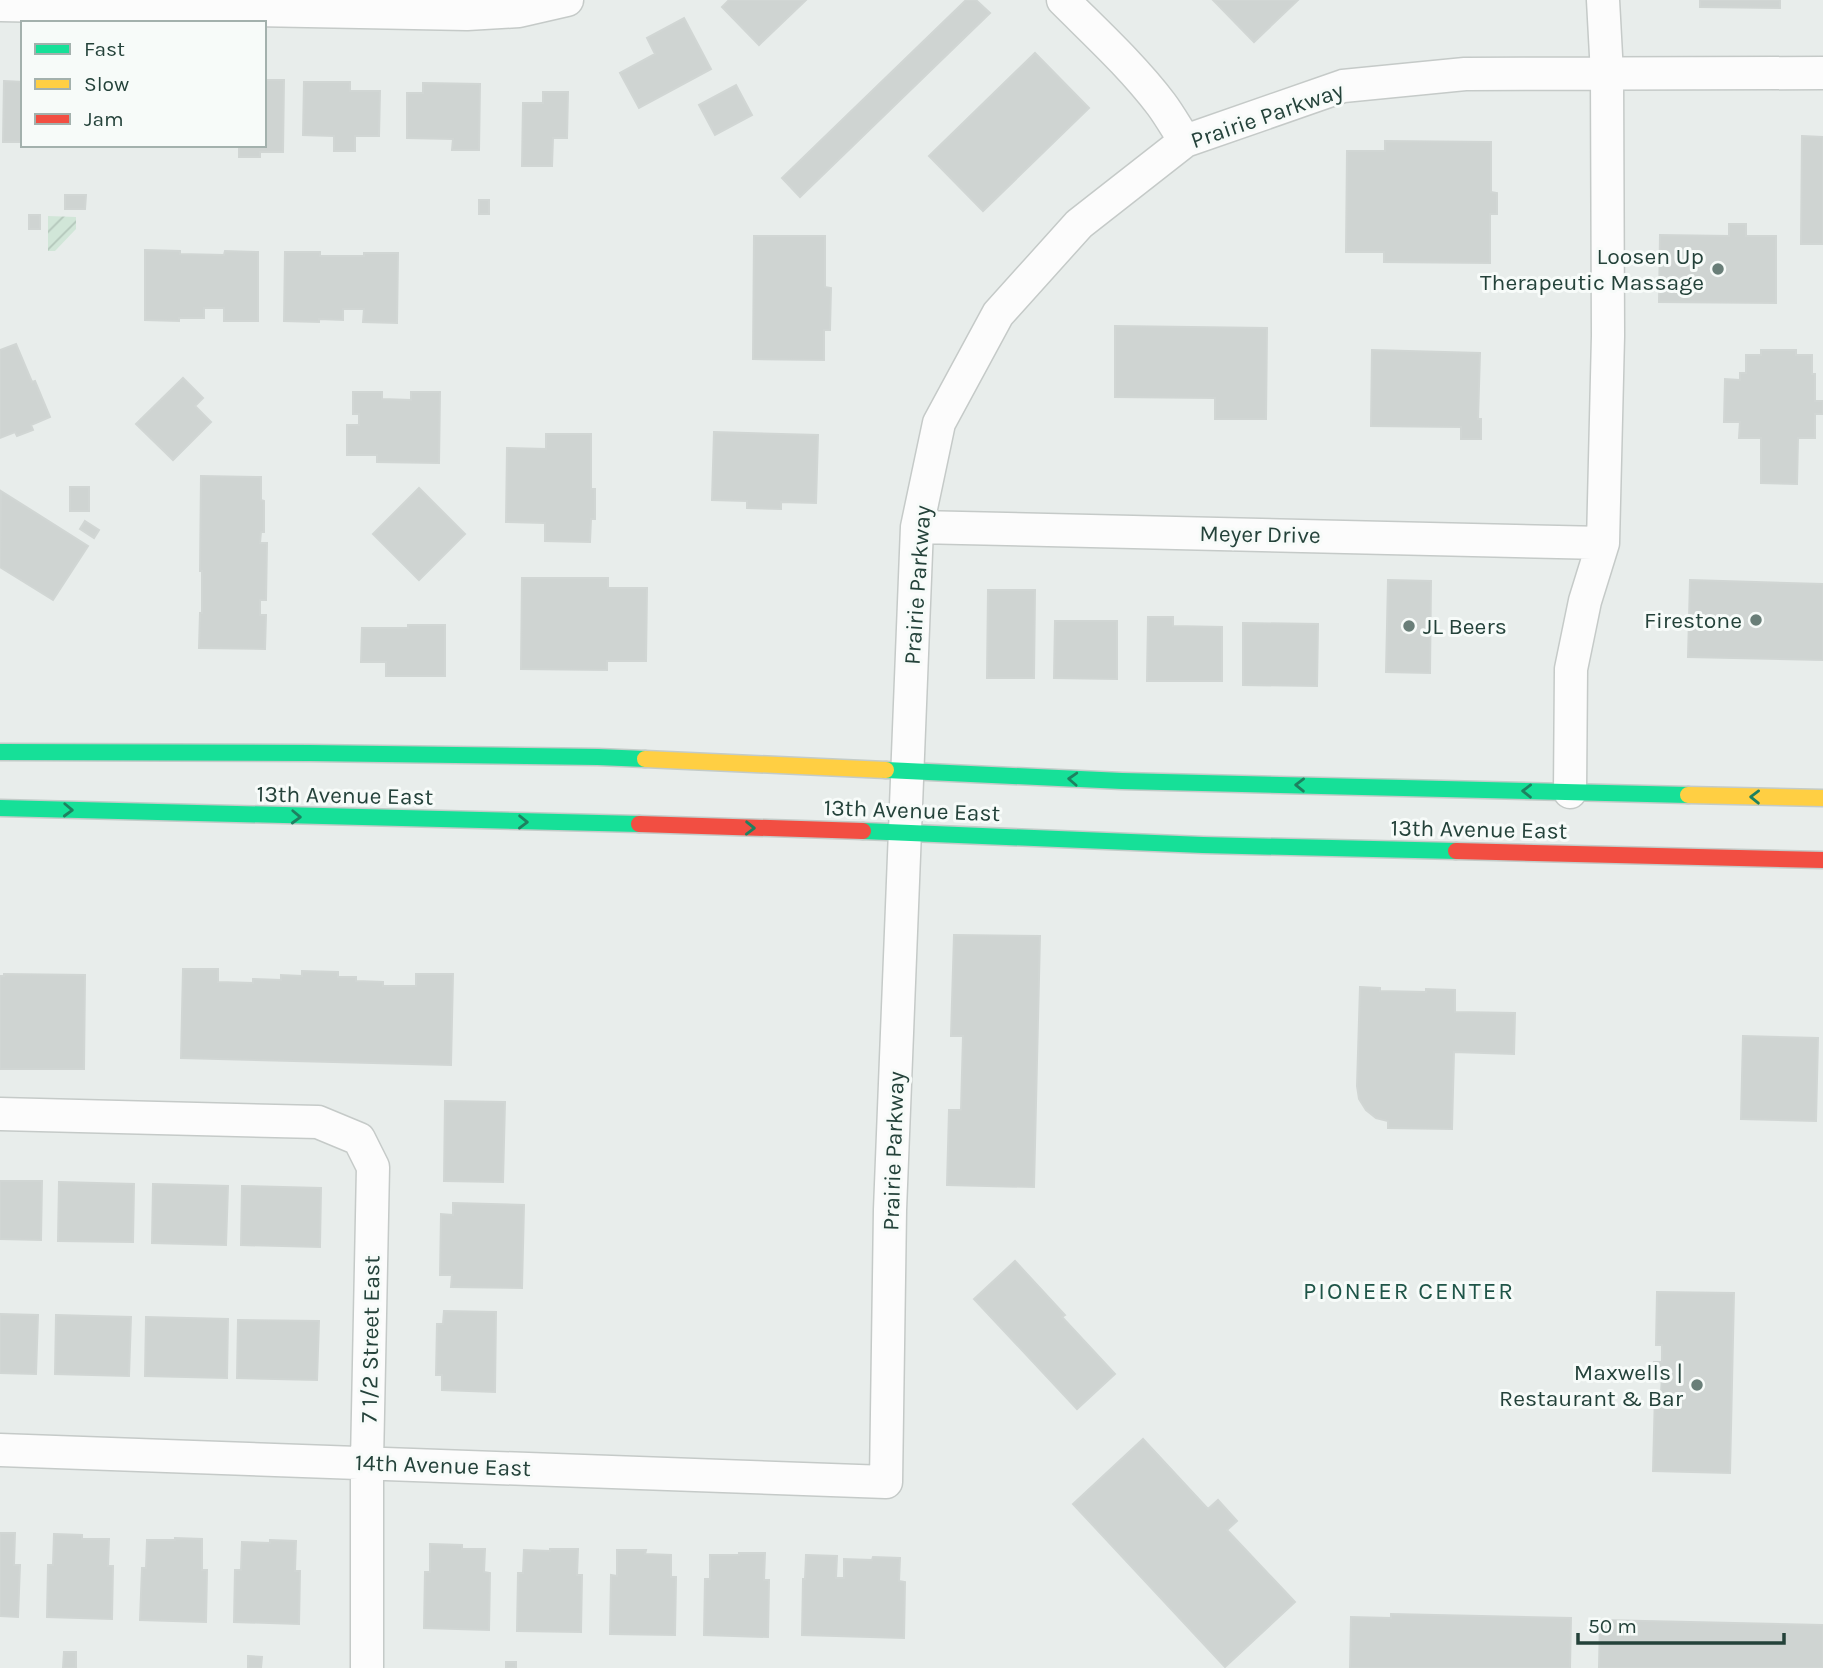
<svg xmlns="http://www.w3.org/2000/svg" width="1823" height="1668" viewBox="0 0 1823 1668" font-family="Karla,sans-serif">
  <defs>
    <pattern id="garden-furrows" width="10" height="10" patternUnits="userSpaceOnUse" patternTransform="scale(1.75)"><rect width="10" height="10" fill="#d1e6d8"/><path d="M-1 1l2-2M0 10L10 0M9 11l2-2" fill="none" stroke="#b3c6ba"/></pattern>
  </defs>
  <rect width="100%" height="100%" fill="#e8edeb"/>
  <path fill="url(#garden-furrows)" d="M48,216L76,217V229L55,251H48Z"/>
  <path fill="#cfd4d2" stroke="#d1d6d4" stroke-width="2" d="M729,0H806L759,45L722,7Z
    M966,0H976L990,13L800,197L782,178Z
    M1213,0H1298L1254,42Z
    M1700,0H1780V8L1700,7Z
    M684,18L711,69L639,108L620,73L655,54L647,38Z
    M1035,53L1089,108L983,211L929,156Z
    M264,80H284L283,152H260V157H239V145H264Z
    M4,81L23,82V142H3Z
    M304,82H350V91H380L379,136H355V151H334V136L303,135Z
    M423,83L480,84L479,150H452L453,139L407,138V93H423Z
    M736,85L752,115L715,135L699,105Z
    M543,92H568L567,138H553L552,166H522L523,103H543Z
    M1802,136L1823,137V244H1801Z
    M1385,141L1491,142V192L1497,193V214H1490V263L1384,262V252H1346L1347,151H1385Z
    M65,195H86L85,209H65Z
    M479,200H489V214H479Z
    M29,215H40V229H29Z
    M1729,224H1746V236H1776V303L1659,302L1660,235L1729,236Z
    M754,236H825V287L831,288L830,330H824V360L753,359Z
    M145,250L180,251V254L224,255L225,251L258,252V321H224V308H204V318H179V321L145,320Z
    M285,252H320V256H364V253H398L397,323L363,322L364,309H343V320L319,319V322L284,321Z
    M1115,326L1267,328L1266,419H1215V398L1115,397Z
    M16,344L32,382L35,381L50,417L31,425L33,430L17,436L15,432L0,438V350Z
    M1372,350L1480,353L1478,419H1481V439H1461V427L1371,426Z
    M1761,350H1796V355H1812V374H1815V401H1823V414H1815V438H1798L1797,484L1761,483V438H1739L1740,422H1724L1725,379L1740,380V373H1746V355H1761Z
    M183,378L203,398L195,406L211,422L173,460L136,424Z
    M353,392H382V399L411,400V392H440L439,463L377,462V455H347V425H359V414H353Z
    M714,432L818,435L816,503L781,502V509L747,508V501L712,500Z
    M546,434H591V489H595V519H591L590,542L545,541V523L506,522L507,448L546,449Z
    M201,476L261,477V500L264,501V532H261L260,543H267L266,600H260V615H266L265,649L199,648L200,613H202V571H200Z
    M70,487H89V511H70Z
    M419,488L465,534L419,580L373,534Z
    M1,491L88,546L53,600L0,567Z
    M85,521L99,530L94,538L80,529Z
    M522,578H608V588H647L646,661H607V670L521,669Z
    M1388,580L1431,581L1430,673L1386,672Z
    M1690,580L1823,584V660L1688,657Z
    M988,590H1035L1034,678H987Z
    M1148,617H1173V626L1222,627V681H1147Z
    M1055,621H1117V679L1054,678Z
    M1243,623L1318,624L1317,686L1243,685Z
    M408,625H445V676H386V662H361L362,628H408Z
    M954,935L1040,936L1034,1187L947,1185L949,1110H961L963,1036H951Z
    M183,969H218V982L253,983V979L281,980V975L302,976V971L338,972V977H356V981L383,982V986H416V974H453L451,1065L181,1058Z
    M4,974L85,975L84,1069H0V976H4Z
    M1360,987L1380,988V991L1426,992V989L1455,990V1012L1515,1013L1514,1054L1454,1052L1452,1129L1388,1128V1121L1376,1118L1366,1110L1359,1099L1357,1086Z
    M1743,1036L1818,1038L1816,1121L1741,1119Z
    M445,1101L505,1102L503,1182L444,1181Z
    M0,1181H42L41,1240L0,1239Z
    M59,1182L134,1184L133,1242L58,1241Z
    M153,1184L228,1186L226,1245L152,1243Z
    M242,1186L321,1188L320,1247L241,1245Z
    M453,1203L524,1205L522,1288L451,1287L452,1275H440L441,1214L453,1215Z
    M1015,1261L1065,1315L1062,1317L1115,1374L1077,1409L974,1299Z
    M1657,1292L1734,1293L1730,1473L1653,1471L1655,1393H1661L1662,1377H1653L1654,1362H1662V1345H1656Z
    M444,1311L496,1312L495,1392L442,1390V1375H436L437,1324H443Z
    M0,1314L38,1315L36,1374L0,1373Z
    M56,1315L131,1317L129,1376L55,1374Z
    M146,1317L228,1319L227,1378L145,1376Z
    M238,1320L319,1321L317,1380L237,1378Z
    M1143,1439L1208,1509L1218,1500L1237,1521L1227,1530L1295,1602L1225,1667L1073,1504Z
    M0,1533H15L14,1565H20L18,1617L0,1616Z
    M54,1534L82,1535V1539H109L108,1566H113L112,1619L47,1617L48,1565H53Z
    M175,1538L202,1539V1570H207L206,1622L140,1620L142,1568H146L147,1540H175Z
    M270,1540L296,1541L295,1571H300L299,1624L234,1622L235,1570H241L242,1542L270,1543Z
    M430,1544L462,1545V1549H485L484,1572L490,1573L489,1630L424,1628L425,1572H430Z
    M550,1549H578L577,1575H582L581,1632L517,1631L518,1573H523L524,1550L550,1551Z
    M617,1550H646L645,1554L671,1555V1577H676L675,1635L610,1634L611,1575L617,1576Z
    M739,1553H765L764,1580H769L768,1637L704,1635L705,1579H710V1555H739Z
    M806,1555L837,1556L836,1578H844V1559L872,1560L873,1557L900,1558L899,1581L905,1582L904,1638L802,1635L803,1579H805Z
    M1391,1614L1571,1618L1570,1668H1350L1351,1617L1391,1618Z
    M1600,1620L1823,1625V1668H1599Z
    M64,1652H76V1668H63Z
    M248,1656L262,1657L261,1668H248Z
    M506,1662H516V1668H506Z"/>
  <g fill="none" stroke-linecap="round" stroke-linejoin="round">
    <defs>
      <path id="street" d="M1063,0C1097,34 1132,66 1161,104C1170,116 1177,129 1185,141
        M0,5L467,14L519,11L567,0
        M917,527L1603,543
        M1570,792L1571,669L1585,601L1603,543L1608,336L1607,74L1603,0
        M0,1114L318,1122L359,1139L373,1167L367,1462V1668
        M0,1450L886,1482L890,1210L917,527L939,423L998,314L1079,224L1185,141L1343,86L1465,74L1823,73"/>
      <path id="fast" d="M0,752L310,753L598,757L645,759
        M886,770L1122,781L1688,795
        M0,808L639,824
        M863,831L1203,845L1456,851"/>
      <path id="slow" d="M645,759L886,770
        M1688,795L1823,798"/>
      <path id="jam" d="M639,824L863,831
        M1456,851L1823,860"/>
    </defs>
    <use href="#street" stroke="#c5cac8" stroke-width="35"/>
    <use href="#fast" stroke="#c3cbc8" stroke-width="19"/>
    <use href="#slow" stroke="#c3cbc8" stroke-width="19"/>
    <use href="#jam" stroke="#c3cbc8" stroke-width="19"/>
    <use href="#street" stroke="#fcfcfc" stroke-width="32"/>
    <use href="#fast" stroke="#16e098" stroke-width="16"/>
    <use href="#slow" stroke="#ffcf43" stroke-width="16"/>
    <use href="#jam" stroke="#f24e42" stroke-width="16"/>
  </g>
  <defs><path id="oneway-chevron" d="M-2-3.5L2.5 0L-2 3.5" fill="none" stroke-width="1.6" stroke-linecap="round" stroke-linejoin="round" transform="scale(1.75)"/></defs>
  <g stroke="#1e8160">
    <use href="#oneway-chevron" transform="translate(1073 779) rotate(-177)"/>
    <use href="#oneway-chevron" transform="translate(1300 785) rotate(-179)"/>
    <use href="#oneway-chevron" transform="translate(1527 791) rotate(-179)"/>
    <use href="#oneway-chevron" transform="translate(1755 797) rotate(-179)"/>
    <use href="#oneway-chevron" transform="translate(68 810) rotate(2)"/>
    <use href="#oneway-chevron" transform="translate(296 817) rotate(2)"/>
    <use href="#oneway-chevron" transform="translate(523 822) rotate(1)"/>
    <use href="#oneway-chevron" transform="translate(750 828) rotate(1)"/>
  </g>
  <g fill="#697e78" stroke="#f7fbf9" stroke-width="2.5">
    <circle cx="1718" cy="269" r="7"/>
    <circle cx="1756" cy="620" r="7"/>
    <circle cx="1409" cy="626" r="7"/>
    <circle cx="1697" cy="1385" r="7"/>
  </g>
  <g text-anchor="middle" stroke-width="6" stroke-linejoin="round" paint-order="stroke">
    <g font-size="23" fill="#24423a" stroke="#f7fbf9">
      <text transform="translate(1267 115) rotate(-19)" y="8">Prairie Parkway</text>
      <text transform="translate(1260 534) rotate(1)" y="8">Meyer Drive</text>
      <text transform="translate(917 585) rotate(-86)" y="8">Prairie Parkway</text>
      <text transform="translate(345 795) rotate(1)" y="8">13th Avenue East</text>
      <text transform="translate(912 810) rotate(2)" y="8">13th Avenue East</text>
      <text transform="translate(1479 829) rotate(1)" y="8">13th Avenue East</text>
      <text transform="translate(893 1151) rotate(-88)" y="8">Prairie Parkway</text>
      <text transform="translate(370 1339) rotate(-89)" y="8">7 1/2 Street East</text>
      <text transform="translate(443 1465) rotate(2)" y="8">14th Avenue East</text>
    </g>
    <g font-size="23" fill="#24423a" stroke="#f7fbf9" text-anchor="end">
      <text x="1704" y="264">Loosen Up<tspan x="1704" dy="26">Therapeutic Massage</tspan></text>
      <text x="1742" y="628">Firestone</text>
      <text x="1423" y="634" text-anchor="start">JL Beers</text>
      <text x="1683" y="1380">Maxwells |<tspan x="1683" dy="26">Restaurant &amp; Bar</tspan></text>
    </g>
    <g font-size="24" letter-spacing="2" fill="#1f5548" stroke="#f7fbf9">
      <text x="1409" y="1299">PIONEER CENTER</text>
    </g>
  </g>
  <rect x="21" y="21" width="245" height="126" fill="#f7fbf9" stroke="#a3b1ad" stroke-width="2"/>
  <rect x="35" y="44" width="35" height="10" fill="#16e098" stroke="#a3b1ad" stroke-width="2"/>
  <text x="84" y="56" font-size="21" fill="#24423a">Fast</text>
  <rect x="35" y="79" width="35" height="10" fill="#ffcf43" stroke="#a3b1ad" stroke-width="2"/>
  <text x="84" y="91" font-size="21" fill="#24423a">Slow</text>
  <rect x="35" y="114" width="35" height="10" fill="#f24e42" stroke="#a3b1ad" stroke-width="2"/>
  <text x="84" y="126" font-size="21" fill="#24423a">Jam</text>
  <path d="M1578 1633v10h206v-10" fill="none" stroke="#24423a" stroke-width="3.5"/>
  <text x="1588" y="1633" font-size="21" fill="#24423a" stroke="#f7fbf9" stroke-width="5" paint-order="stroke">50 m</text>
</svg>
